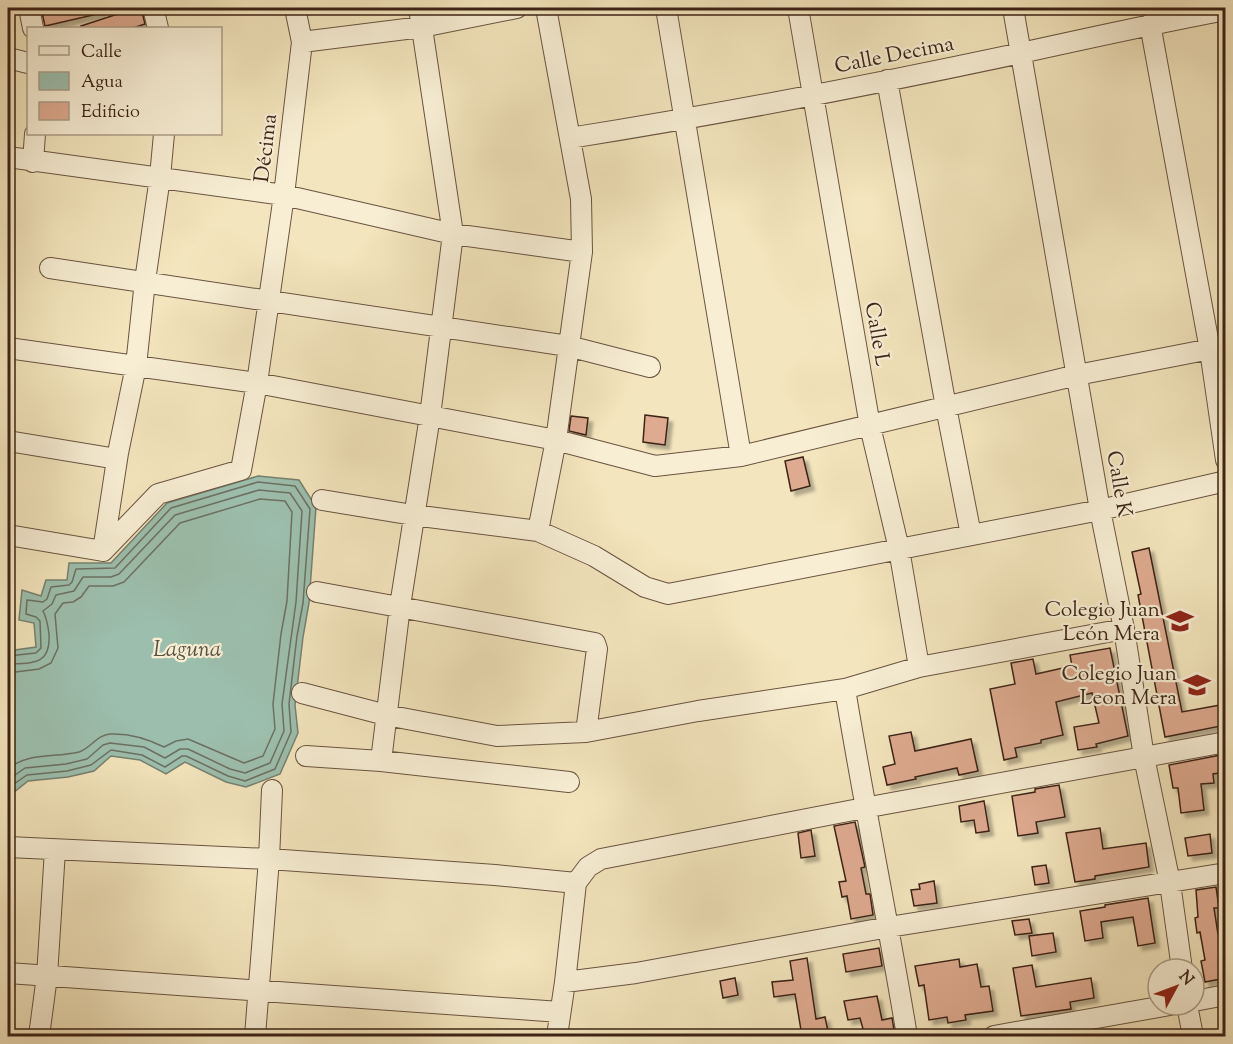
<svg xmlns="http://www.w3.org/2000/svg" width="1233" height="1044" viewBox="0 0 1233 1044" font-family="'Sorts Mill Goudy',serif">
  <defs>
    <filter id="shadow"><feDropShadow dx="4.5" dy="4.5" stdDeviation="1.5" flood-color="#0004"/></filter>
  </defs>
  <rect width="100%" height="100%" fill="#f3e5bd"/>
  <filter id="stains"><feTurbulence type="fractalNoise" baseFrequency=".00333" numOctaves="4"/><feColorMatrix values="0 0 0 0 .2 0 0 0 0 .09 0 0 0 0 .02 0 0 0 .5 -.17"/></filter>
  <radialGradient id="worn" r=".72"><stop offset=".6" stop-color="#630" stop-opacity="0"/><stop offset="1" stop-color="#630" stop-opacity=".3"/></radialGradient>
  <path fill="#9cbfad" stroke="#768171" stroke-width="1.5" d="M258,476L299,480L316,507L309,603L303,637L295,705L298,733L280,774L246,787L226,782L185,762L166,774L140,760L111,756L94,771L68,777L28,781L13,793L8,794V651L36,647L34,623L19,620L22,590L41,596L46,580H67L69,563H111L167,503Z"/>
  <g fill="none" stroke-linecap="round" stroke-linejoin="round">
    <path stroke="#6c7162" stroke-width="1.5" d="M8,656L36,653L41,648L40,621L36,617L26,614L27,600L43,602L47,599L51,587L69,585L72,582L76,569L115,568L171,508L258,482L295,486L310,509L303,603L297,636L289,704L291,732L275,769L245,781L228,776L186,756H182L165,767L142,755L111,750L91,765L67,771L27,775L8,788
      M8,664C33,663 51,665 49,634C48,625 47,619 43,611L52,604L56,595L74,591L83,577H111L119,574L175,515L259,490L290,493L302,511L296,602L282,704L284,731L270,763L245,773L230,769L188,749H180L165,758L144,747L110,743L103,745L87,759L66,764L25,768L8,780
      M8,673L39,669L51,663L58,648L55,614L63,603L73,602L81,597L89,586H113L124,582L180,523L260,499L285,501L292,512L287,601L281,634L273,704L275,729L263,756L244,763L188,739L176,741L164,747C148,739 129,733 110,734C97,735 91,748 79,752C55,758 27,752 8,769"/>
  </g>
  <path fill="#deaa90" stroke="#3c2316" stroke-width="1.5" filter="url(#shadow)" d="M41,8H101L102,13L45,26Z
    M136,8H141L145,24L133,28H82L81,26Z
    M645,415L668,418L665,445L643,442Z
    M571,416L588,418L586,435L569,431Z
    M803,457L810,486L791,491L785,461Z
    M1149,548L1182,712L1226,704V725L1165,737L1138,595L1141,594L1132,552Z
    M1110,648L1128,736L1096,744L1097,747L1078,750L1074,727L1099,723L1092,693L1056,702L1063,735L1041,740V743L1015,748L1017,757L1004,760L990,689L1015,684L1011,663L1033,659L1036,674L1072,666L1070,655Z
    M911,732L915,751L971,739L978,771L959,775L957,768L915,777L916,779L887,785L883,767L895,764L889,736Z
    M1226,754V772L1213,774L1214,783L1201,784L1204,810L1181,813L1178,788H1173L1169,765Z
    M1059,785L1065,817L1036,822L1038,833L1018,836L1012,796L1035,792V789Z
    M984,801L989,831L976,833L974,820L961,822L959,806Z
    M855,822L865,867L861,868L866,894H870L873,915L851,919L847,896L842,897L839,882L846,881L834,826Z
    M1100,828L1103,849L1146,843L1149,867L1095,876V879L1075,882L1066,833Z
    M811,830L815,856L801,858L798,833Z
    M1210,834L1212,853L1188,856L1185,838Z
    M1046,865L1049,883L1035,885L1032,867Z
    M934,881L937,903L914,906L911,890L920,889L919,884Z
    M1216,887L1219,908H1214L1218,934L1222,933L1226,955V978L1205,982L1201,961L1205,960L1200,932L1197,933L1195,918L1198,917L1196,890Z
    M1148,898L1155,943L1138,946L1133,917L1101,922L1103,938L1085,941L1080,911L1105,907V905Z
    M1029,919L1032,933L1015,935L1012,921Z
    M1053,933L1056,952L1032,956L1029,936Z
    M879,948L882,966L846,972L843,954Z
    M807,958L816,1019L825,1017L829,1036H802L795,994L774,997L772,982L793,980L790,961Z
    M959,959L960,967L977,964L981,987L989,986L993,1011L965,1015L966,1020L948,1023L947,1017L929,1020L924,985L919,986L915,966Z
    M1032,965L1036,987L1091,978L1094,998L1070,1002L1071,1009L1021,1016L1013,968Z
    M735,978L738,995L723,998L720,981Z
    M877,996L882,1020L892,1018L895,1036H865L860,1018L848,1020L844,1001Z"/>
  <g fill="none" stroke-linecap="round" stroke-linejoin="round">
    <defs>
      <path id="street" d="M29,8L33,28
        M153,8L158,28
        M546,8L581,199L582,252L556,440L538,531L594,556L645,587L668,594L1100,510L1226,481
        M666,8L741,456
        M798,8L870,426L899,549L919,667
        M1013,8L1100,510L1124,629L1144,757L1170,883L1182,969
        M1150,24L1210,350L1226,460
        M302,42L422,27L517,8
        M8,58L28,63
        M887,80L946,407L971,535
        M570,138C721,114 871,85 1021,53C1089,38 1157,23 1226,10
        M8,157L284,195L453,234L582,252
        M33,162L35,134
        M50,268L568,346L650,367
        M8,348L257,383L556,440L655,466L741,456L1077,375L1226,346
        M8,441L117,459
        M322,500L413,515L538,531
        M8,535L103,551
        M103,551L158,494L241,470L257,383L284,195L302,42L295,8
        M103,551L118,453L136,366L145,281L160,177L164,134
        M317,592L595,643L597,649L586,732
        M845,689C864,805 888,920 907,1036
        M302,693L386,715L497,736L586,732L698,711L845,689L919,667L1124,629
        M1226,742L864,808L601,859L588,867L576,883L565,982L636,973L889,927L1226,873
        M306,756L381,761L569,782
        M381,761L400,606L430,416L453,234L419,8
        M8,847L269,859L495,875L576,883
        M8,973L560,1012
        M1194,1001L1226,995
        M1187,1005L1193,1036
        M39,1036L47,976L55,850
        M255,1036L269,859L272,790
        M557,1036L565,982
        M994,1036L1170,1005"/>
    </defs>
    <use href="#street" stroke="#6a5440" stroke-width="22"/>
    <use href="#street" stroke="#f7eed4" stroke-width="20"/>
  </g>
  <defs>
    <symbol id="university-bare" viewBox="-9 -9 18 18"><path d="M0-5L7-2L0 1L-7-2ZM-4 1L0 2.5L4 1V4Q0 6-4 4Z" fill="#8f2418" stroke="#f7eed4" stroke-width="2.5" paint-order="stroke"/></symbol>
    <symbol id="school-bare" viewBox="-9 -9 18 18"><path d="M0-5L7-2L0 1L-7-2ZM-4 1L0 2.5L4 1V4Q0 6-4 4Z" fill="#8f2418" stroke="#f7eed4" stroke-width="2.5" paint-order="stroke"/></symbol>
  </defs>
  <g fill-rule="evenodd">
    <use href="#university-bare" x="1161" y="602" width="38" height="38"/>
    <use href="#school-bare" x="1178" y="666" width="38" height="38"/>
  </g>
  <g text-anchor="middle" stroke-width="4.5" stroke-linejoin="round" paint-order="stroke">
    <g font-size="21" fill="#3c2316" stroke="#f7eed4">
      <text transform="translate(894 54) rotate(-11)" y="7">Calle Decima</text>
      <text transform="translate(265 148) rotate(-83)" y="7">Décima</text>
      <text transform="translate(878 334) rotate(80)" y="7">Calle L</text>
      <text transform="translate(1120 484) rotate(80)" y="7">Calle K</text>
    </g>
    <g font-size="21" fill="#3c2316" stroke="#f7eed4" text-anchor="end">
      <text x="1160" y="616">Colegio Juan<tspan x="1160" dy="24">León Mera</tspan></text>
      <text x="1177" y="680">Colegio Juan<tspan x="1177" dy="24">Leon Mera</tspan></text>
    </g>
    <g font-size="22" font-style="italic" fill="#595243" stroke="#f7eed4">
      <text x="187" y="656">Laguna</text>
    </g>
  </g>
  <rect width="1233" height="1044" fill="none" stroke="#f3e5bd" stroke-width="30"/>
  <rect x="9" y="9" width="1215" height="1026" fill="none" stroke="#3c2316" stroke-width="3"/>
  <rect x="15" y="15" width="1203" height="1014" fill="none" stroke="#3c2316" stroke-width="1.5"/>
  <rect x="27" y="27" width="195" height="108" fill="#f7eed4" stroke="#ac9d88" stroke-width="1.5"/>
  <rect x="39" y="46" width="30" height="9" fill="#f7eed4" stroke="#ac9d88" stroke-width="1.5"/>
  <text x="81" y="57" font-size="18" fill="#3c2316">Calle</text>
  <rect x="39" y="72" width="30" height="18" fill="#9cbfad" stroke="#ac9d88" stroke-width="1.5"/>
  <text x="81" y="87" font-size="18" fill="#3c2316">Agua</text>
  <rect x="39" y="102" width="30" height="18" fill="#deaa90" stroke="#ac9d88" stroke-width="1.5"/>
  <text x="81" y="117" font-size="18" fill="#3c2316">Edificio</text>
  <g transform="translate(1176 987) rotate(49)"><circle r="28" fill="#f7eed4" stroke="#ac9d88" stroke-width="1.5"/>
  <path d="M0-4.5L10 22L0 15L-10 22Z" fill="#8f2418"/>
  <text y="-9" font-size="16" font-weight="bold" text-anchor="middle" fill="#3c2316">N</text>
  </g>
  <rect width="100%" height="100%" filter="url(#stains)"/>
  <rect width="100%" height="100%" fill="url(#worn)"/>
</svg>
